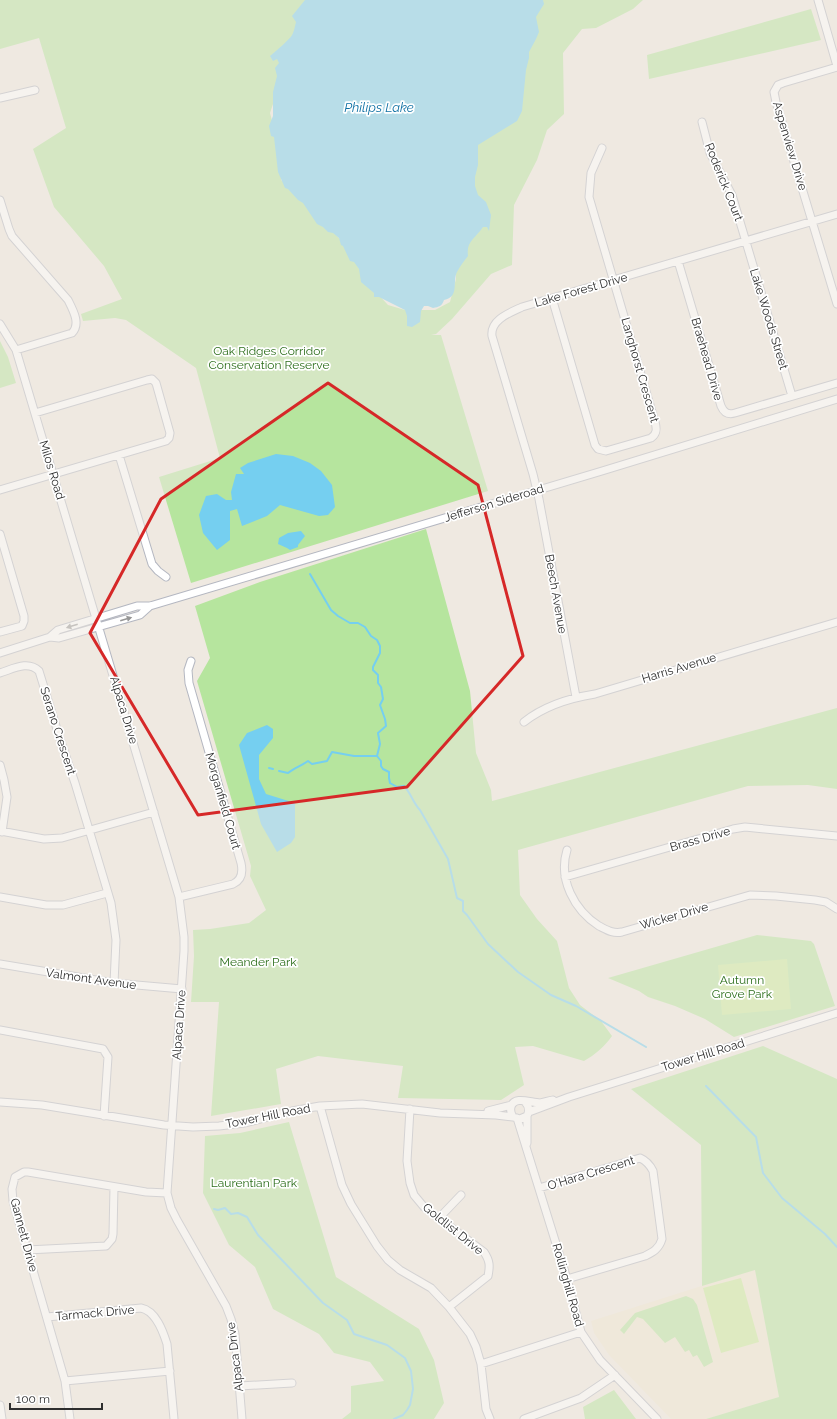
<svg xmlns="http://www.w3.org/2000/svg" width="837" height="1419" viewBox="0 0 837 1419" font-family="Raleway,sans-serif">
  <rect width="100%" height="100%" fill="#efe9e1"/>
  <path fill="#f0e6d1" d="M755,1269L779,1397L706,1419H671L609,1355L594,1333L591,1321Z"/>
  <path fill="#b6e59e" d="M0,0H324L285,68L270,113L280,150L281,180L297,191L347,247L366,281L388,305L405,310H435L450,302L456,279V259L473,150L539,0H643L633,9L596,28L582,29L563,53L564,114L547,130L537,160L514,205L512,265L491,274L452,319L436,334L431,335H441L488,491L191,583L159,477L220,458L196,368L126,320L115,318L83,321L81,314L122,299L104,266L54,207L33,149L66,128L39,38L0,49Z
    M811,9L821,40L649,79L647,55Z
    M0,341L8,357L16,383L0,388Z
    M426,529L470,691L476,753L491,790L492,801L837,708V789L808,785L748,786L518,850L520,895L537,919L557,941L569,988L580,1005L601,1021L612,1036C605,1046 595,1055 584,1061L533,1046L515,1047L524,1085L501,1100L398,1098L403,1066L318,1056L276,1069L281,1104L211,1116L219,1002H191L194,956L193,930L210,929L249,923L266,910L250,876L251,866L197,681L210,658L195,606L260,582Z
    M757,935L811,941L814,944L835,1006L734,1037L705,1019L675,1006L648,997L639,991L608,978Z
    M763,1046L837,1079V1419H706L779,1397L755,1270L702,1286L701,1145L631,1089Z
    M289,1122L336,1277L419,1329L434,1360L444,1403L434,1419H342L351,1412V1386L384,1381L370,1362L334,1353L319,1334L273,1309L255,1267L229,1245L203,1193L205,1136L240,1133Z
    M686,1296L693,1299L697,1305L713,1362L704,1367L697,1355L693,1357L689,1350L685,1352L675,1337L665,1343L643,1319L637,1317L624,1334L620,1330L635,1313Z
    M614,1390L636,1419H585L583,1407Z"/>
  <path fill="#c9ec9a" d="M787,959L791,1009L722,1015L718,965Z
    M741,1278L759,1342L721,1353L703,1288Z"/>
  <path fill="#75cff0" d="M305,0H543L544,4L536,17L539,32L536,39L529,52V58L526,70L522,111L517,121L478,145V165L475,177V186L478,195L486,202L491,215L489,231L487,227H483C475,239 466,241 468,256C464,261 460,266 457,272C452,281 460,297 444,300C442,306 439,307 433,308L428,306H424L421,311L420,322L412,327L407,326V316L405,310L379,297H374V293L361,282L359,269L354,262L350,261L343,246L341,245L339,238L333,233L328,232L323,227L317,224L303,203L298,200L288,189L285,188L278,172L274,137L271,136L269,126L273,116V92L277,76L275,68L279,63L277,59L273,61L270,56C273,54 291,38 292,35C294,32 295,26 296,22L292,16Z
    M276,454L293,456L310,463L321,471L332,485L335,507L328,515L319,516L280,505L267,516L242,526L237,509L230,511V540L217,550L203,533L199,515L206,496L217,494L226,500H232L231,492L236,474H244L240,468L248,463Z
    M301,531L305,536L298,545V547L290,550L287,548L278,544L279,538L288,533Z
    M267,725L273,729V738L259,755V779L266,794L295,803V837L291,843L277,852L261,824L239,745L247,733Z"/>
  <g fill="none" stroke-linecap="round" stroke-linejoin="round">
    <path stroke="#75cff0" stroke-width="2" d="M310,574L331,610L338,616L350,623H358L365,627L371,636L377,640L380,646V653L373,667V670L378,675V683L381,687L383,699L380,705L385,719L386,726L378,733L380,744L377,756
      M377,756L381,761V766L383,769L389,772V778L390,783L397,787L404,786C411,793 413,803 420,810L448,859L457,898L463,901V911L467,915L488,944L518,972L551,995L576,1006L646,1047
      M269,768L273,769
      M279,771L288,773C294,768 301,766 308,761L312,764L327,761L332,752L354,756H377
      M706,1086L756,1137L763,1173L782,1198L825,1234L837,1247
      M214,1209L218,1210L225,1208L231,1214L238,1213L247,1217L258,1235L323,1303L347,1320L354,1334L387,1345L405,1358L411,1371L413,1389L410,1405L407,1410L403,1415L394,1419"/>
    <defs>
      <path id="minor" d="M818,0L837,66
        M837,67L783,83L778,85L774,92L776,102L837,304
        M0,98L35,90
        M702,122L710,153L732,195L792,396
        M0,200L9,229L12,236L68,300C73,310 81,324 72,333L16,350
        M678,261L721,406C724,413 728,415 735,413L837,383
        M552,298L595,445L598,449L606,451L651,438C657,434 657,429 655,422L589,197L591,173L602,148
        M0,324L16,350L179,897L184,937V951L167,1193L171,1208L177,1220L226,1306L231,1319L235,1334L242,1419
        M119,455L152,564L158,571L166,577
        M0,490L166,441L169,438L170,433L156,383L152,379L147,380L35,413
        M0,534L24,616V621L22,626L0,632
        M50,637L58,630L137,606H150L602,471L837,399
        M0,653L50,637L59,638L140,615L150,606
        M0,673C13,669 28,660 39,671L60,739L75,783L111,903L116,940L114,983
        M576,697L539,499L533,474L492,336C490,320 509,313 522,307L837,214
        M524,722C544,706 570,698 595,694L837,622
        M0,765L4,780L7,797L2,832
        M0,831L44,839L62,838L154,812
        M567,850C558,879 574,910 599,926C607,930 613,934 622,932L750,895L776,896L815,900L826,902L837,909
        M565,877L733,829L745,827L837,836
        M0,897L46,905H63L107,893
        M179,897L233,884C242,880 243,872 241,863L189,683L188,670L191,661
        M0,964L114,983L182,989
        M0,1030L103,1049L108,1057L104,1116
        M0,1102L42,1105L164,1125L193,1127L219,1126L245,1123L292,1111L320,1106L362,1104L440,1113L496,1115L513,1117
        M525,1102C529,1106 530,1110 527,1116L520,1119L513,1117C511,1114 510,1111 511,1107C514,1095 531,1103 540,1103C544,1102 549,1101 553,1100
        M320,1106L342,1185L351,1204L377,1246L388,1260L400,1270L431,1288L449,1307L470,1334L476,1347L481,1364L486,1409L490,1419
        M410,1109L407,1161L410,1183L414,1195L424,1207L484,1252C490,1261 490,1266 488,1276L449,1307
        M488,1111L511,1105
        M529,1112L569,1097L837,1013
        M517,1118L567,1279L581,1332L600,1360L657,1419
        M527,1143V1116
        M539,1188L640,1158C647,1161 650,1165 653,1171L662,1239C659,1249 653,1252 645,1256L567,1279
        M439,1218L461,1195
        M27,1250L106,1246L112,1239L113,1234L114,1187
        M47,1317L141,1308C156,1311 163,1331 167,1344L174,1419
        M481,1364L581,1332
        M65,1381L170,1371
        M240,1386L292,1383
        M0,1405L2,1419
        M70,1419L65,1381L13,1201L12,1189L15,1177L24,1172H28L146,1192L167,1193
        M524,1419L581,1398L615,1375"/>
    </defs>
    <use href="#minor" stroke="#b4b7c1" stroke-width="9"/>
    <use href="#minor" stroke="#fff" stroke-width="7"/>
  </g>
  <defs><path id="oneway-solid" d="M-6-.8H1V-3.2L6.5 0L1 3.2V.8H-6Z"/></defs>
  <g fill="#969696">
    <use href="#oneway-solid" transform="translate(126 619) rotate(-16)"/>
    <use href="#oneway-solid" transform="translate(72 626) rotate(163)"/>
  </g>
  <path d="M0 0H837V1419H0ZM328,383L478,485L523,656L407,787L198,815L90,633L161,499Z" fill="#efe9e1" fill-opacity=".55" fill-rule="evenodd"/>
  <path fill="none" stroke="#d62828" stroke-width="3" stroke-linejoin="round" d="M328,383L478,485L523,656L407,787L198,815L90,633L161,499Z"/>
  <g text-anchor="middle" stroke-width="3.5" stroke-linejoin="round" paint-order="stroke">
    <g font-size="12" fill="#2e2e2e" stroke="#fff">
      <text transform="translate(790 146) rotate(73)" y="4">Aspenview Drive</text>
      <text transform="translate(724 182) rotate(68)" y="4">Roderick Court</text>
      <text transform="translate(581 290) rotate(-16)" y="4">Lake Forest Drive</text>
      <text transform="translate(769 319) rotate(73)" y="4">Lake Woods Street</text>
      <text transform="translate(707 359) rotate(74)" y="4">Braehead Drive</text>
      <text transform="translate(640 370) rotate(74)" y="4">Langhorst Crescent</text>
      <text transform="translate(52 470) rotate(73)" y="4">Milos Road</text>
      <text transform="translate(494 503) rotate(-17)" y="4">Jefferson Sideroad</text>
      <text transform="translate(556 594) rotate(80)" y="4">Beech Avenue</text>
      <text transform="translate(679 668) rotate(-17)" y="4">Harris Avenue</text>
      <text transform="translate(124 710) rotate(73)" y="4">Alpaca Drive</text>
      <text transform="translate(58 731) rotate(72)" y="4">Serano Crescent</text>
      <text transform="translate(223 801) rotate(74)" y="4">Morganfield Court</text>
      <text transform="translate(700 839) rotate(-16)" y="4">Brass Drive</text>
      <text transform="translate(674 916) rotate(-16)" y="4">Wicker Drive</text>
      <text transform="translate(91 979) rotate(8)" y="4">Valmont Avenue</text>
      <text transform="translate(179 1025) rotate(-86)" y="4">Alpaca Drive</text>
      <text transform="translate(703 1055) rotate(-17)" y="4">Tower Hill Road</text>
      <text transform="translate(268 1116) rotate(-11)" y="4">Tower Hill Road</text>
      <text transform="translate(591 1173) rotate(-17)" y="4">O'Hara Crescent</text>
      <text transform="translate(453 1229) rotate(39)" y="4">Goldlist Drive</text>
      <text transform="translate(24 1235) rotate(75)" y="4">Gannett Drive</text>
      <text transform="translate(568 1285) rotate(74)" y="4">Rollinghill Road</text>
      <text transform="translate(95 1313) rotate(-5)" y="4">Tarmack Drive</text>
      <text transform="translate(235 1357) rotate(-97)" y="4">Alpaca Drive</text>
    </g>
    <g font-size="12" fill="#2c6e1b" stroke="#fff">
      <text x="269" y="355">Oak Ridges Corridor<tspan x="269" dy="14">Conservation Reserve</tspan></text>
      <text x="258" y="966">Meander Park</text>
      <text x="742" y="984">Autumn<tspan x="742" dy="14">Grove Park</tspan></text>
      <text x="254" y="1187">Laurentian Park</text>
    </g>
    <g font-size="13" font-style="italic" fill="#0d6fa3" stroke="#fff">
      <text x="379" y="112">Philips Lake</text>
    </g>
  </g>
  <path d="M10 1403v6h92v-6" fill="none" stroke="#2e2e2e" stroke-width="2"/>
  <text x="16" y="1403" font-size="12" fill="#2e2e2e" stroke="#ffffff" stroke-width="3" paint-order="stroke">100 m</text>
</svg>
